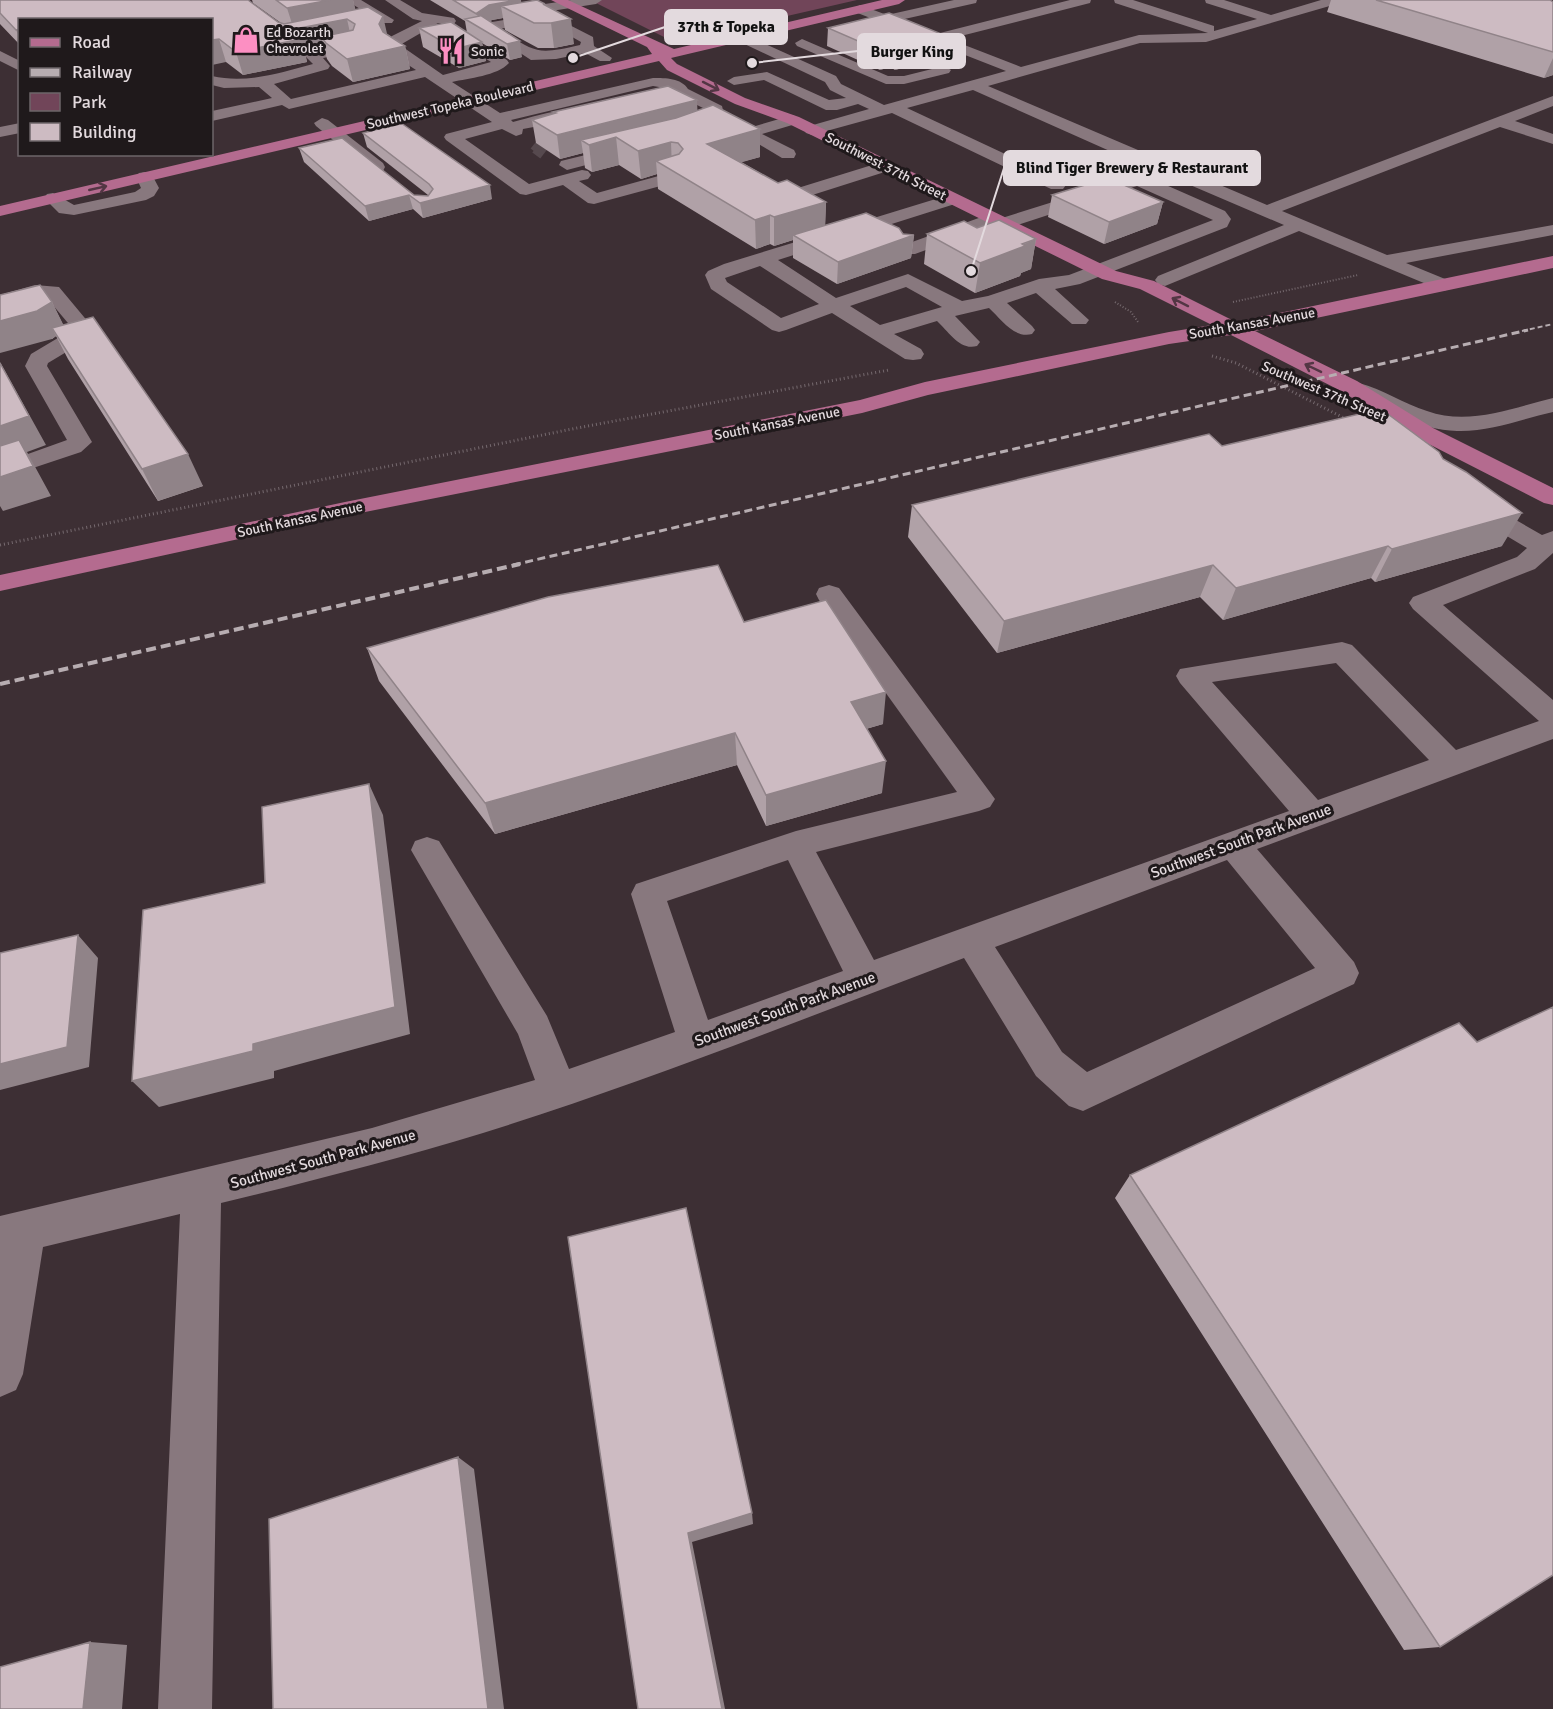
<svg xmlns="http://www.w3.org/2000/svg" width="1553" height="1709" viewBox="0 0 1553 1709" font-family="Signika,sans-serif">
  <rect width="100%" height="100%" fill="#3d2f34"/>
  <path fill="#714559" d="M590,0H857L674,42Z"/>
  <g fill="none" stroke-linecap="round" stroke-linejoin="round">
    <path stroke="#56494e" stroke-width="14" stroke-dasharray="14 8" stroke-linecap="butt" d="M535,143L540,147"/>
    <path stroke="#56494e" stroke-width="19" stroke-dasharray="19 9" stroke-linecap="butt" d="M538,145L546,151"/>
    <path stroke="#75696e" stroke-width="2" stroke-dasharray="1 2" stroke-linecap="butt" d="M1115,302L1131,312L1138,322
      M1233,302L1358,275"/>
    <path stroke="#75696e" stroke-width="3" stroke-dasharray="1 3" stroke-linecap="butt" d="M1212,356L1236,363L1346,419
      M0,545L577,428L889,370"/>
    <path fill="#88787e" fill-rule="evenodd" d="M346,0H361L394,20L392,23H382Z
      M385,0H400L422,13L454,18L456,21L454,24L438,23L400,45L443,75L491,62L461,43L459,40L461,37L466,36L507,60L509,63C497,76 469,78 452,82L500,113L653,78C666,78 681,78 688,89L722,106L726,122L717,130L696,136L688,131L690,128L710,120L709,111L679,96L635,108L630,106L627,103L630,100L671,89L653,86L511,120L513,122C534,117 561,106 582,112L584,115L582,118L523,129L522,134L516,136L502,129L465,139L529,184L582,170L588,171L591,175L588,179L579,181L597,193L673,172L679,173L682,177L679,181L594,204L588,203L563,185L526,195L520,194L446,140L444,137L446,134L492,122L425,77L289,109L282,105L212,121V111L272,98L259,87L224,88L212,85V76C246,84 279,73 313,64L305,56L307,53L369,41L374,42L376,45L374,48L323,58L330,66L328,69L274,84L291,99L416,70L390,53L386,45L392,36L422,21L413,19Z
      M571,0H602L596,4L532,14L525,10L532,6Z
      M954,0H977L976,3L900,20L936,34L1070,0H1091L1090,3L949,39L1021,67L1139,35L1208,33L1115,3L1114,0H1133L1214,26V31L1257,19L1206,3L1205,0H1224L1271,15L1321,0H1341L1340,3L1206,42L1140,43L988,86L1267,205L1553,96V106L1515,121L1553,134V144L1500,127L1282,211L1387,255L1553,225V235L1406,263L1450,281L1453,285L1450,289L1443,291L1299,231L1165,286L1158,284L1155,280L1158,276L1284,225L1134,161L1119,169H1107L1105,165L1107,161L1121,156L973,90L907,108L1063,181L1066,185L1063,189H1051L892,113L812,135L806,133L804,130L806,127L869,109L858,104L837,110H826L764,80L734,85L727,81L734,77L767,72L829,100L846,98L830,90L825,82L736,40L734,37L741,33L836,76L841,84L884,105L1006,71L855,12L853,9L860,5L887,15Z
      M546,13L593,37L594,46L612,58L610,61H600L585,53L556,59L531,60L482,28L492,22ZM544,21L581,42L580,45C536,55 537,53 499,29Z
      M802,39L888,76H904L944,66L951,70L949,73L904,84H886L797,46L795,43Z
      M0,51L20,61V71L0,61Z
      M793,115L801,120L799,123L762,134L794,150L796,154L794,158H782L740,133L742,130Z
      M322,118L328,120L383,163L385,167L383,171H371L316,126L314,123Z
      M20,123V133L0,137V127Z
      M626,145L632,147L634,150L632,153L567,170L559,165L561,161Z
      M885,161L891,162L893,166L891,170L784,204H772L769,200L772,196Z
      M145,172L151,173L159,188L154,196L146,200L74,215L59,213L44,198L47,194L53,193L74,205L135,192L141,188L136,177L139,173Z
      M1136,176L1150,178L1225,211L1231,219L1227,227L1080,284L1055,289L1089,320L1086,324H1072L1036,293L1007,303L1032,326L1035,330L1032,334C1014,339 1001,319 989,308L955,316L980,342L977,346C960,351 949,332 937,321L894,334L921,349L924,354L921,359L913,360L905,359L832,313L786,330L779,332L772,330L711,289L705,275L708,271L724,264L952,194L958,195L961,199L958,203L778,260L836,298L908,274L962,301L988,296L1039,279L1069,275L1213,220L1137,186L1008,228L1002,229L994,225L915,254H901L899,250L901,246L987,215L993,214L1002,218ZM760,266L819,304L781,318L727,282L725,278ZM906,287L942,307L880,325L850,306Z
      M35,285L59,287L94,329L88,339L48,363L47,366L92,442L81,452L0,479V464L67,440L25,366L31,354L73,329L46,297H36L0,307V295Z
      M1359,383C1383,389 1404,404 1427,411C1469,426 1512,408 1553,398V412C1522,419 1490,432 1457,431C1419,430 1385,410 1351,395L1348,390L1351,385Z
      M1474,499L1483,501L1542,535L1553,531V553L1535,569L1443,605L1553,700V739L1257,849L1354,962L1359,973L1354,984L1083,1111L1069,1106L1036,1076L964,958C805,1018 646,1082 483,1133C397,1159 309,1182 221,1203L212,1709H158L180,1214L43,1247L23,1374L16,1390L0,1397V1216L372,1128L535,1080L518,1034L411,850L415,841L427,837L439,841L547,1016L569,1069L675,1032L631,894L636,884L796,831L957,792L819,600L816,594L819,588L829,585L839,588L995,799L990,807L979,811L816,852L874,960L1289,811L1180,683L1176,676L1180,669L1342,642L1352,645L1456,750L1539,721L1413,609L1409,603L1413,597L1517,557L1527,548L1465,511L1462,506L1465,501ZM1336,663L1429,760L1318,800L1212,682ZM788,860L843,971L708,1020L667,901ZM1227,860L1315,968L1087,1072L1062,1052L995,947Z"/>
    <path fill="#b46b8f" fill-rule="evenodd" d="M551,0H568L674,49L882,0H905L899,4L671,58L677,64L745,98L799,117L1116,271L1154,281L1236,322L1553,256V268L1255,331L1357,381L1433,428L1553,488V505L1544,503L1417,438L1341,391L1231,335L1169,344L928,395L862,413L345,516L0,591V575L345,502L860,400L925,382L1169,332L1212,325L1140,289L1102,279L787,123L735,104L667,70L659,61L0,216V206L652,54L647,47Z"/>
    <path stroke="#b7adb1" stroke-width="2" stroke-dasharray="5 3" stroke-linecap="butt" d="M1522,331L1553,324"/>
    <path stroke="#b7adb1" stroke-width="3" stroke-dasharray="8 4.5" stroke-linecap="butt" d="M513,565L1528,330"/>
    <path stroke="#b7adb1" stroke-width="4" stroke-dasharray="10 5" stroke-linecap="butt" d="M0,684L520,564"/>
  </g>
  <path fill="#b0a1a7" d="M252,0H353L355,9L387,34L405,46L410,69L353,82L332,66L327,59L324,47L307,51L305,53L307,62L243,75L226,62L20,20V45L0,24V13L281,23L253,3Z
    M430,0H521V2L545,4L574,44L554,48H538L505,30L503,18L492,20L490,21L522,57L510,60L482,43L486,61L459,68L423,47L419,28L467,33L465,21Z
    M1331,0H1550L1553,2V75L1544,78L1327,12Z
    M828,28L949,37L947,56L895,70L890,67L880,70L827,46Z
    M697,100V111L760,129V157L741,162L778,183L826,202L825,225L914,235L911,258L837,284L793,258V240L774,246L770,244L756,249L658,189L657,174L641,179L619,165L592,172L585,168L583,153L560,159L536,143L532,120L553,114V112Z
    M363,133L492,199L423,218L413,209L369,221L304,162L299,148L414,195L428,196V195L367,147Z
    M1052,195L1163,202L1157,224L1104,244L1048,217Z
    M977,228L1036,239L1031,269L1021,273L1020,276L975,293L924,264L927,234Z
    M52,302L63,325L203,486L158,501L68,359L56,336L52,339Z
    M1222,446L1443,459L1502,546L1375,582L1371,578L1223,620L1200,597L997,653L908,537L912,505Z
    M744,622L883,724L866,729L882,793L766,826L737,765L495,834L379,681L367,648Z
    M1130,1175L1440,1647L1404,1650L1115,1198Z"/>
  <path fill="#908388" d="M330,0H353L358,20L347,19L352,42L321,37L324,47L307,51L305,53L307,62L243,75L236,52L295,33L287,8Z
    M517,0H521L523,15L501,6L503,18L492,20L482,27L480,16L477,13L489,5Z
    M383,16L388,38L384,46L379,24Z
    M571,19L574,44L554,48L551,23Z
    M20,29V38L16,30Z
    M949,37L947,56L895,70L897,50Z
    M219,39L226,62L212,65V40Z
    M520,41L522,57L510,60L507,44Z
    M482,42L486,61L459,68L455,49Z
    M405,46L410,69L353,82L347,59Z
    M892,48L890,67L880,70L881,51Z
    M1553,58V75L1544,78Z
    M697,100L698,124L616,137L619,165L592,172L589,145L581,140L583,153L560,159L557,135Z
    M760,129V157L708,172L707,144Z
    M671,142L672,170L656,161L657,174L641,179L638,151Z
    M490,185L492,199L423,218L420,203Z
    M409,195L413,209L369,221L365,206Z
    M826,202L825,231L793,235V240L774,246V217Z
    M1163,202L1157,224L1104,244L1109,222Z
    M770,215V244L756,249L755,220Z
    M914,235L911,258L837,284L838,262Z
    M1036,239L1031,269L1021,273L1020,276L975,293L980,263Z
    M52,302L66,330L52,328L56,336L52,339L0,353V321Z
    M0,362L46,445L27,452L51,496L3,511L0,506Z
    M188,454L203,486L158,501L142,469Z
    M1522,513L1502,546L1375,582L1392,549Z
    M1388,546L1371,578L1223,620L1236,588Z
    M1213,565L1200,597L997,653L1004,621Z
    M886,692L883,724L848,734L851,702Z
    M735,733L737,765L495,834L485,803Z
    M886,761L882,793L766,826V795Z
    M369,784L383,815L410,1034L274,1071V1078L159,1107L132,1081L253,1044Z
    M78,935L98,958L89,1067L0,1090V1064Z
    M458,1457L474,1469L504,1709H488Z
    M752,1513L753,1524L692,1542L725,1709H722L688,1533Z
    M90,1642L127,1645L122,1709H83Z"/>
  <path fill="#cdbbc2" stroke="#908388" stroke-width="1.5" d="M0,0H248L278,22L284,24L368,7L383,16L379,24L383,32L405,46L347,59L326,43L321,37L353,30L355,24L347,19L300,28L296,33L301,39L236,52L219,39L212,40V20H20V29L16,30L0,13Z
    M276,0H330L287,8Z
    M453,0H517L489,5L477,13L520,41L507,44L465,19L480,16Z
    M537,0L545,4H543L571,19L551,23H534L501,6Z
    M1376,0H1550L1553,2V52Z
    M889,13L949,37L897,50L892,48L881,51L828,28Z
    M451,22L482,42L455,49L419,28Z
    M668,86L697,100L557,135L532,120L556,113L553,112Z
    M713,105L760,129L707,144L778,183L787,180L826,202L774,217L770,215L755,220L656,161L679,154L683,149L678,143L671,142L638,151L616,137L589,145L581,140L676,118Z
    M401,123L490,185L420,203L409,195L365,206L299,148L342,138L414,195L428,196L433,189L429,184L363,133Z
    M1108,178L1163,202L1109,222L1052,195Z
    M866,213L899,228L903,234L914,235L838,262L793,235Z
    M999,220L1036,239L1022,244L1025,246L980,263L927,234L964,221L977,228Z
    M40,285L52,302L37,311L0,321V295Z
    M93,317L188,454L142,469L52,328Z
    M0,363L29,416L0,426Z
    M1381,409L1439,452L1443,459L1466,472L1522,513L1392,549L1388,546L1236,588L1213,565L1004,621L912,505L1209,434L1222,446Z
    M19,440L33,466L0,477V446Z
    M718,565L744,622L826,600L886,692L851,702L886,761L766,795L735,733L485,803L367,648L548,597Z
    M369,784L395,1007L253,1044V1051L132,1081L143,910L265,883L262,807Z
    M78,935L67,1047L0,1064V953Z
    M1553,1007V1575L1440,1647L1130,1175L1459,1023L1477,1042Z
    M686,1208L752,1513L688,1533L722,1709H638L568,1237Z
    M458,1457L488,1709H273L269,1519Z
    M90,1642L83,1709H0V1667Z"/>
  <defs><path id="oneway-shaft" d="M-6 0H5M1.5-3L5.5 0L1.5 3" fill="none" stroke-width="1.6" stroke-linecap="round" stroke-linejoin="round" transform="scale(1.5)"/></defs>
  <g stroke="#533644">
    <use href="#oneway-shaft" transform="translate(711 86) rotate(27)"/>
    <use href="#oneway-shaft" transform="translate(98 188) rotate(-13)"/>
    <use href="#oneway-shaft" transform="translate(1180 302) rotate(-153)"/>
    <use href="#oneway-shaft" transform="translate(1313 368) rotate(-154)"/>
  </g>
  <defs>
    <symbol id="shop-bare" viewBox="-9 -9 18 18"><path d="M-5-2.5h2.3a2.7 3.5 0 0 1 5.4 0H5L5.5 6h-11ZM-1.5-2.5h3a1.5 2.3 0 0 0-3 0Z" fill="#fc8fc2" stroke="#1f191b" stroke-width="2.5" paint-order="stroke"/></symbol>
    <symbol id="restaurant-bare" viewBox="-9 -9 18 18"><path d="M-5-6h1v4h1v-4h1v4h1v-4h1v5L-1.5 .5V6h-2V.5L-5-1ZM5-6V6H3V1.5H1.5Q1.5-4 5-6Z" fill="#fc8fc2" stroke="#1f191b" stroke-width="2.5" paint-order="stroke"/></symbol>
  </defs>
  <g fill-rule="evenodd">
    <use href="#shop-bare" x="227" y="21" width="38" height="38"/>
    <use href="#restaurant-bare" x="432" y="32" width="38" height="38"/>
  </g>
  <g text-anchor="middle" stroke-width="6" stroke-linejoin="round" paint-order="stroke">
    <g font-size="14" fill="#e3dade" stroke="#1f191b" text-anchor="start">
      <text x="266" y="37">Ed Bozarth<tspan x="266" dy="16">Chevrolet</tspan></text>
      <text x="471" y="56">Sonic</text>
    </g>
    <g font-size="14" fill="#e3dade" stroke="#1f191b">
      <text transform="translate(450 105) rotate(-13)" y="5">Southwest Topeka Boulevard</text>
      <text transform="translate(886 166) rotate(27)" y="5">Southwest 37th Street</text>
      <text transform="translate(1252 323) rotate(-10)" y="5">South Kansas Avenue</text>
      <text transform="translate(1324 391) rotate(23)" y="5">Southwest 37th Street</text>
      <text transform="translate(777 423) rotate(-11)" y="5">South Kansas Avenue</text>
      <text transform="translate(300 519) rotate(-12)" y="5">South Kansas Avenue</text>
    </g>
    <g font-size="15" fill="#e3dade" stroke="#1f191b">
      <text transform="translate(1241 841) rotate(-20)" y="5">Southwest South Park Avenue</text>
      <text transform="translate(785 1009) rotate(-20)" y="5">Southwest South Park Avenue</text>
      <text transform="translate(323 1159) rotate(-15)" y="5">Southwest South Park Avenue</text>
    </g>
  </g>
  <path fill="none" stroke="#e3dade" stroke-width="2" d="M573 58L665 27M752 63L858 51M971 271L1004 168"/>
  <g fill="#e3dade" stroke="#1f191b" stroke-width="2">
    <circle cx="573" cy="58" r="6"/>
    <circle cx="752" cy="63" r="6"/>
    <circle cx="971" cy="271" r="6"/>
  </g>
  <g fill="#e3dade" stroke="#e3dade" stroke-width="2">
    <rect x="665" y="10" width="122" height="34" rx="6"/>
    <rect x="858" y="34" width="107" height="34" rx="6"/>
    <rect x="1004" y="151" width="256" height="34" rx="6"/>
  </g>
  <g font-size="16" text-anchor="middle" font-weight="bold" fill="#111">
    <text x="726" y="32">37th &amp; Topeka</text>
    <text x="912" y="57">Burger King</text>
    <text x="1132" y="173">Blind Tiger Brewery &amp; Restaurant</text>
  </g>
  <rect x="18" y="18" width="195" height="138" fill="#1f191b" stroke="#6d6669" stroke-width="1.5"/>
  <rect x="30" y="38" width="30" height="9" fill="#b46b8f" stroke="#6d6669" stroke-width="1.5"/>
  <text x="72" y="48" font-size="18" fill="#e3dade">Road</text>
  <rect x="30" y="68" width="30" height="9" fill="#b7adb1" stroke="#6d6669" stroke-width="1.5"/>
  <text x="72" y="78" font-size="18" fill="#e3dade">Railway</text>
  <rect x="30" y="93" width="30" height="18" fill="#714559" stroke="#6d6669" stroke-width="1.5"/>
  <text x="72" y="108" font-size="18" fill="#e3dade">Park</text>
  <rect x="30" y="123" width="30" height="18" fill="#cdbbc2" stroke="#6d6669" stroke-width="1.5"/>
  <text x="72" y="138" font-size="18" fill="#e3dade">Building</text>
</svg>
